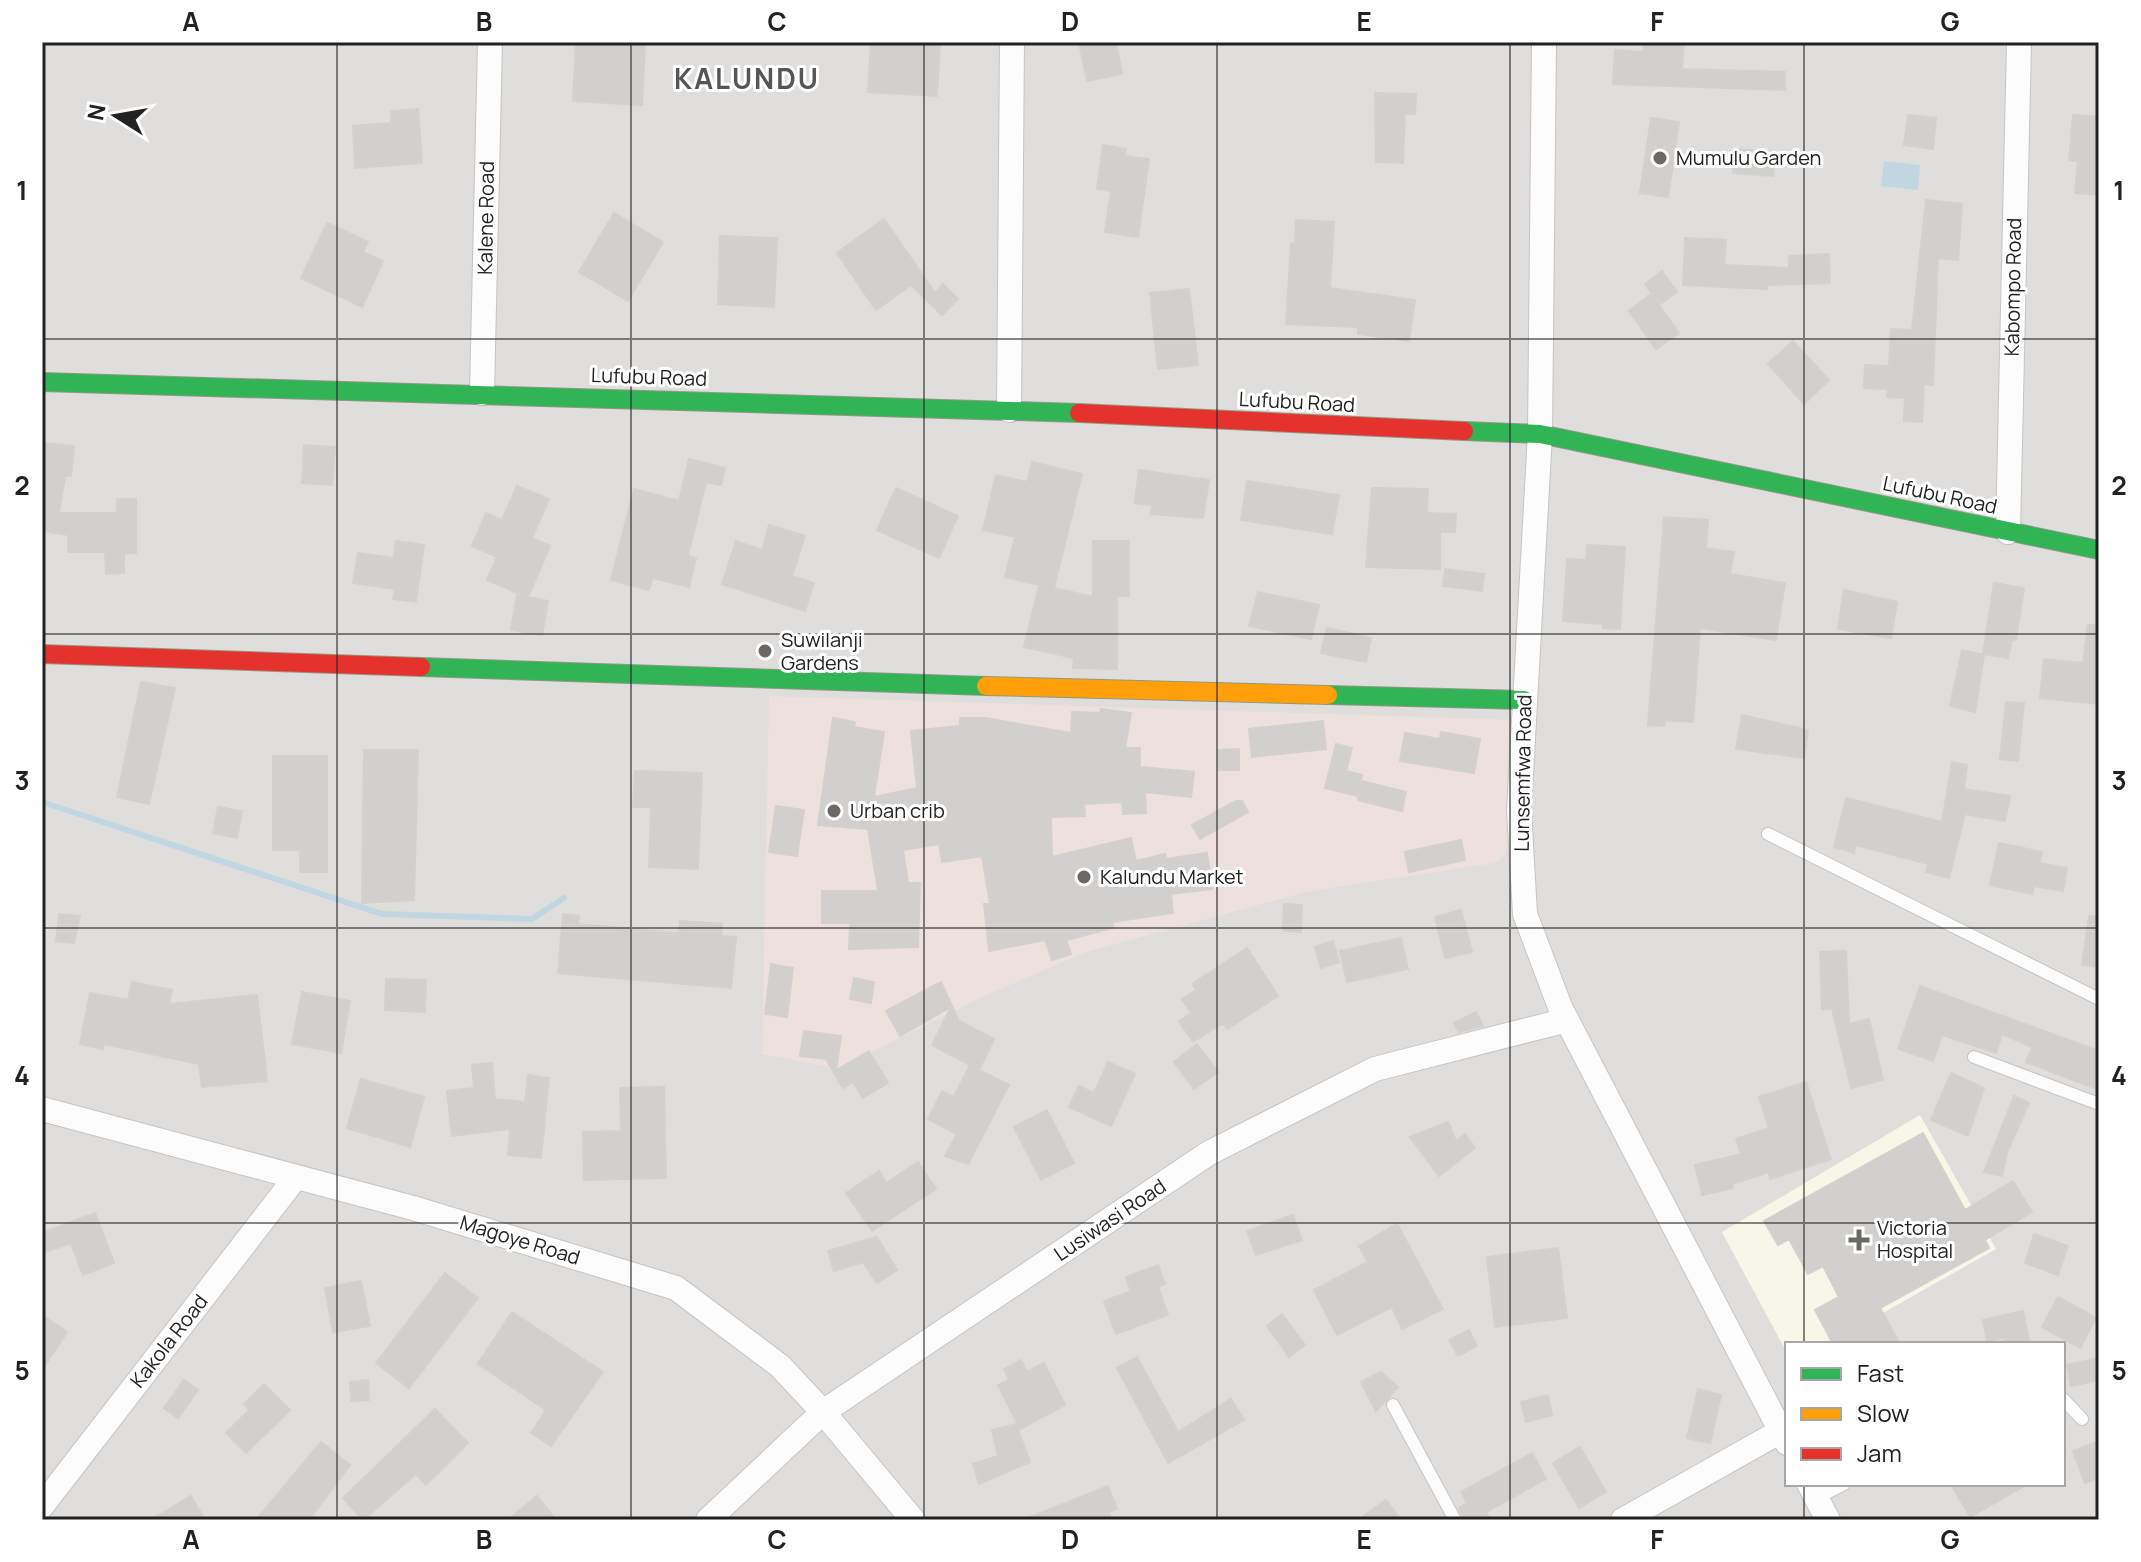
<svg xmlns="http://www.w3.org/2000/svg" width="2141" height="1562" font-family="Manrope,sans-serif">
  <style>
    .residential { fill: #dfdedc; fill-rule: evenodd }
    .commercial { fill: #ece1de }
    .education { fill: #f6f6e9 }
    .water { fill: #c2d6df }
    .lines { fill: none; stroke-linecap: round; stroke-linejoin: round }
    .stream { stroke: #c2d6df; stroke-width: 6 }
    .building { fill: #d2d0ce; stroke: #d3d0cd; stroke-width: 2 }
    .lane-casing { stroke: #c6c5c3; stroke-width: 14 }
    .street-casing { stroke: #c6c5c3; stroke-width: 26 }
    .fast-casing { stroke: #959884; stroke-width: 20 }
    .slow-casing { stroke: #959884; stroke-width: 20 }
    .jam-casing { stroke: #959884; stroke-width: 20 }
    .lane { stroke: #fdfcfc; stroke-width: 12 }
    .street { stroke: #fdfcfc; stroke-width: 24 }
    .fast { stroke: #30b455; stroke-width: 18 }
    .slow { stroke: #ff9f0a; stroke-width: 18 }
    .jam { stroke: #e5322d; stroke-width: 18 }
    .grid { fill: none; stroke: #222; stroke-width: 2; stroke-opacity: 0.55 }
    .poi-dot { fill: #6a6968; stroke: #fff; stroke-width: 3 }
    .labels { text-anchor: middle; stroke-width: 6; stroke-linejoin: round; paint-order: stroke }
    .poi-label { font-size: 20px; fill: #222; stroke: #fff; text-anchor: start }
    .street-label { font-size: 20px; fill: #222; stroke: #fff }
    .district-label { font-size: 28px; font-weight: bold; letter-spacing: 2px; fill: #555; stroke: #fff }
    .neatline { fill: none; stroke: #222; stroke-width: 3 }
    .grid-label { font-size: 26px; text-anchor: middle; font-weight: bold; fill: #222 }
  </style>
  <rect width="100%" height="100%" fill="#f0eeeb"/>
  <path class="residential" d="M42,42H2099V1520H42ZM1787,1344H2063V1484H1787Z"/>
  <path class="commercial" d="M769,696L1516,720L1515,847L1495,863L1310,891L1086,952L982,997L838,1069L762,1054Z"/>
  <path class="education" d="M1920,1115L1996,1249L1828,1344H1787V1353L1722,1232Z"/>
  <path class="water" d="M1884,161L1920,165L1918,190L1881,186Z"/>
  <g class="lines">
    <path class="stream" d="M42,802L382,914L532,919L564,898"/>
  </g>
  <path class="building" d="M576,42L645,44L642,105L573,101Z
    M871,42H940L937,96L868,92Z
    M1079,42H1116L1122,74L1087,81Z
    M1644,42H1684L1682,69L1785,72V90L1613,84L1615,50L1643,52Z
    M1375,93L1416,94L1415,114H1405L1403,163L1376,162Z
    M418,109L422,163L355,168L353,126L391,123V111Z
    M1908,115L1936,118L1933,149L1904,145Z
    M2073,115L2099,117V195L2075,193L2078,161L2069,160Z
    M1651,118L1679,122L1668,197L1640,193Z
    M1103,145L1126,149L1125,156L1149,159L1138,237L1105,232L1111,191L1097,189Z
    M1735,149L1775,152L1773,176L1733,173Z
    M1926,200L1962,204L1958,260L1938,258L1933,385L1924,384L1922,422L1904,421L1905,398L1887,397L1888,389L1864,388L1865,365L1889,366L1891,329L1912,330Z
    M614,213L663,242L628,301L579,272Z
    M884,219L935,293L943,284L958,299L942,315L911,285L876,310L837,253Z
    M1296,220L1334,222L1330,288L1415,300L1409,341L1358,334V327L1286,324L1291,243L1295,244Z
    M327,223L368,242L363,252L383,261L362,307L301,278Z
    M720,236L777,238L774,307L718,304Z
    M1685,238L1726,240L1724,265L1789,268V256L1829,254L1830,283L1767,285V289L1683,285Z
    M1662,271L1677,292L1660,304L1645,284Z
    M1189,289L1198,365L1158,369L1150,293Z
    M1651,294L1679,333L1656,349L1629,311Z
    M1793,341L1829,380L1804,404L1768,364Z
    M42,443L74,446L71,476H65L59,513H117V499H136V553H124V573L106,574L105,552H68V535L42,531Z
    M304,445L335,447L332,485L302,483Z
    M689,459L725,468L721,485L706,482L688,556L696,558L689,587L653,578L649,590L611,580L634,489L679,501Z
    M1032,462L1082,474L1054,588L1093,597V541H1129V596H1117V669L1073,668L1074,658L1024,647L1039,585L1005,577L1015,537L983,530L996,475L1027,482Z
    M1139,470L1209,480L1203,518L1151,514L1152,505L1135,503Z
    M1247,481L1339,495L1332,534L1241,520Z
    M517,486L549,499L532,538L550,546L528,597L548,601L542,635L511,630L517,595L526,597L487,580L497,557L472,546L486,513L502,520Z
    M896,488L958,516L939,558L877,530Z
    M1372,488L1428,489L1427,513L1456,514L1455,532H1440V569L1366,567Z
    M1664,517L1708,520L1706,548L1734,552L1730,574L1785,583L1776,640L1700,628L1693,722L1665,720L1664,726L1648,725Z
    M769,525L805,536L792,576L814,583L805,611L722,584L736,541L762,550Z
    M396,541L424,545L416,602L393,599L395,589L353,583L358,553L394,558Z
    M1587,545L1625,547L1620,629L1603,628V624L1563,621L1567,559L1586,560Z
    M1445,569L1484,574L1482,591L1443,586Z
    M1994,583L2024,588L2016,640L2012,639L2008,658L1983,654Z
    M1844,590L1897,602L1891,638L1838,629Z
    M1258,592L1319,605L1311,639L1249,626Z
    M2088,625H2099V704L2040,698L2044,659L2083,663Z
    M1327,628L1371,638L1366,662L1321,653Z
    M1962,650L1984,655L1975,712L1950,706Z
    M141,682L175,688L149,804L117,797Z
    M2006,702L2024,703L2018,761L2000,759Z
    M1101,709L1131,713L1125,748H1140V767L1194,772L1191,797L1145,792L1146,813L1123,814L1122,802L1084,804L1085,816L1051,817L1052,857L1131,838L1136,861L1165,854L1166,859L1207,853L1212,889L1171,894L1173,913L1112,922L1113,928L1066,940L1071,954L1052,960L1045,940L989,951L984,904H990L982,856L942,862L939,844L903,850L908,883H920L918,947L849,949L850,923H822V891H878L868,829L818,825L833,718L855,722L854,727L884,732L874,797L917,788L911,731L960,726V718H985L1071,733L1072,712L1100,713Z
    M1742,715L1808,730L1804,758L1736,749Z
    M1323,721L1326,749L1252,757L1249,729Z
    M1441,732L1480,739L1474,773L1400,761L1405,733L1440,739Z
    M1336,744L1352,748L1346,771L1362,775L1358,796L1325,788Z
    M1239,749V770H1218V750Z
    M364,750H418L414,900L362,903Z
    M273,756H327V872H300V850H273Z
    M1952,762L1967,765L1964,789L2010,796L2005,821L1965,814L1949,878L1926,872L1928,864L1856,845L1854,853L1834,847L1846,798L1942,822Z
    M635,771L702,773L698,869L649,867L651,807H633Z
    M1362,781L1406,792L1402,811L1358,800Z
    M1236,801H1242L1248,812L1200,839L1192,825Z
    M776,806L804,810L797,856L769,852Z
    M218,807L242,811L237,838L213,833Z
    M1461,840L1465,860L1409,872L1405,852Z
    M1999,843L2042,852L2039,863L2067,868L2063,891L2034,886L2032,894L1990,885Z
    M1284,904L1302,905L1301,932L1283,931Z
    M1461,910L1472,952L1445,958L1435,917Z
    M59,914L80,916L74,943L56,941Z
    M563,914L579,916L578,924L679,933L680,921L722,924L721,936L736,937L731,988L558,973Z
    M2089,916L2099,917V967L2082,965Z
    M1401,938L1408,969L1347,982L1340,951Z
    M1333,941L1339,962L1321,968L1315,947Z
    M1247,948L1278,996L1227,1029L1223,1023L1193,1042L1179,1021L1191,1013L1182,999L1196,990L1192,984Z
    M1846,951L1849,1024L1869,1019L1883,1080L1851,1088L1832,1009H1822L1820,952Z
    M771,964L793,968L787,1017L765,1014Z
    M854,978L874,982L871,1003L850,999Z
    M386,979L426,980L425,1012L385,1010Z
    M132,982L172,990L169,1004L257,995L267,1081L202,1087L199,1064L104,1044L103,1049L80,1044L90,993L128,1000Z
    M941,982L959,1021L994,1039L979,1070L1009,1085L968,1164L945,1156L957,1134L928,1119L942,1091L954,1097L970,1065L976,1068L932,1045L951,1007L900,1036L886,1011Z
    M1920,986L2099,1051V1090L2026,1062L2032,1047L2002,1034L1996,1053L1942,1035L1933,1061L1898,1049Z
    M302,992L350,1001L341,1053L292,1044Z
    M1476,1012L1483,1026L1459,1032L1454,1023Z
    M804,1031L841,1036L836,1070L869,1051L888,1083L863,1098L853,1082L843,1088L826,1059L800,1056Z
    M1197,1044L1218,1072L1194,1089L1174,1062Z
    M1108,1062L1135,1074L1111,1126L1069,1107L1079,1086L1094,1093Z
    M492,1063L495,1099L525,1102L528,1075L549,1078L541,1158L508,1155L510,1129L452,1136L447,1091L474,1088L472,1065Z
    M1951,1073L1984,1088L1968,1136L1931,1120Z
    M361,1079L424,1097L410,1147L347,1128Z
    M1806,1082L1831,1159L1770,1179L1769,1172L1732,1184L1733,1188L1702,1195L1695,1165L1741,1154L1736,1139L1769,1128L1759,1097Z
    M664,1087L666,1178L584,1180L583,1132L621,1131L620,1088Z
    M2014,1096L2029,1103L2007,1152L2002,1176L1984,1172Z
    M1047,1110L1074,1163L1041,1180L1014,1127Z
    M1448,1122L1456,1141L1465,1134L1475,1148L1439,1176L1410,1137Z
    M1923,1133L1965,1210L2013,1181L2032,1212L1985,1240L1989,1248L1880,1308L1900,1344H1833L1815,1310L1839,1297L1823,1266L1808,1274L1789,1239L1778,1245L1764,1221Z
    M918,1162L936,1189L872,1231L846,1193L879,1171L886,1183Z
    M95,1213L114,1263L83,1275L71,1243L42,1253V1233Z
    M1293,1215L1302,1240L1256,1255L1247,1231Z
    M1397,1224L1443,1309L1402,1329L1392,1307L1337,1335L1314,1290L1368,1262L1359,1246Z
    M2034,1234L2068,1246L2058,1275L2025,1263Z
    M877,1237L897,1270L877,1283L863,1262L834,1271L828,1251Z
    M1558,1248L1567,1318L1495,1327L1487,1257Z
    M1158,1265L1165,1284L1158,1287L1168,1315L1116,1334L1104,1301L1131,1291L1126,1277Z
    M445,1273L478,1298L409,1388L376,1363Z
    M361,1281L370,1326L333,1332L325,1288Z
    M2058,1297L2096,1318L2080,1348L2042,1327Z
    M2023,1311L2030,1344H2005L2004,1338L1987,1341L1983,1320Z
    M512,1312L603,1372L551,1446L531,1433L546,1410L478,1364Z
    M1282,1314L1305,1345L1289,1357L1267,1326Z
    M42,1315L67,1332L42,1370Z
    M1469,1330L1477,1346L1458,1356L1449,1340Z
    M1137,1357L1178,1432L1231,1399L1244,1420L1168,1463L1117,1368Z
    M2099,1358V1380L2071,1386L2067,1365Z
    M1021,1360L1027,1372L1044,1363L1065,1405L1020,1429L998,1385L1009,1380L1004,1369Z
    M1381,1372L1398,1387L1376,1411L1361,1382Z
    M184,1380L198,1390L178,1418L164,1408Z
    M368,1380L369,1400L351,1401L350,1382Z
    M264,1384L290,1410L246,1453L226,1433L249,1410L244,1404Z
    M1698,1389L1721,1395L1710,1443L1687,1438Z
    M1548,1395L1552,1415L1526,1422L1521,1402Z
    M435,1409L468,1443L426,1485L416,1474L363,1520L343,1498Z
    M1016,1424L1030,1462L979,1484L973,1464L998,1456L992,1430Z
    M2099,1441V1478L2085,1483L2073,1451Z
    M321,1442L350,1465L309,1520H256Z
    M1580,1447L1606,1492L1579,1508L1553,1463Z
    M1532,1453L1546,1479L1486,1512L1490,1520H1464L1459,1508L1467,1503L1461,1492Z
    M1951,1484H2028L1970,1517Z
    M1108,1486L1117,1509L1109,1512L1112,1520H1023Z
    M191,1496L205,1520H151Z
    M537,1496L556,1520H508Z
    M1386,1500L1401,1520H1358Z"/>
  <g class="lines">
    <g class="lane-casing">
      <path id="lane" d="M1768,834L2099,999
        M1974,1057L2099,1104
        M2063,1399L2082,1419
        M1393,1405L1455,1520
        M1817,1498L1844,1484"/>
    </g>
    <g class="street-casing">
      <path id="street" d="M1544,42L1540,434L1519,810L1525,914L1560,1007L1787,1443
        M482,393L490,42
        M1009,410L1012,42
        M2008,532L2019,42
        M42,1109L413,1208L676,1288L780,1366L823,1412L913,1520
        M1809,1484L1828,1520
        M42,1506L296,1177
        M708,1520L823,1412L1209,1153L1375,1069L1567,1020
        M1623,1520L1781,1431"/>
    </g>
    <g class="fast-casing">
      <path id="fast" d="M42,382L1079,413
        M1464,431L1540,434L2099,550
        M421,667L986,686
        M1328,695L1524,700"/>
    </g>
    <g class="slow-casing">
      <path id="slow" d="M986,686L1328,695"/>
    </g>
    <g class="jam-casing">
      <path id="jam" d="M1079,413L1464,431
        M42,654L421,667"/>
    </g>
    <use href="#lane" class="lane"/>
    <use href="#street" class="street"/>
    <use href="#fast" class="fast"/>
    <use href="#slow" class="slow"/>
    <use href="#jam" class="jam"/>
  </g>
  <path class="grid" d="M337,42V1520M631,42V1520M924,42V1520M1217,42V1520M1510,42V1520M1804,42V1344M42,339H2099M42,634H2099M42,928H2099M42,1223H2099M1804,1484V1520"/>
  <g class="poi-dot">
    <circle cx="1660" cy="158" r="8"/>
    <circle cx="765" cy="651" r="8"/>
    <circle cx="834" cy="811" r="8"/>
    <circle cx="1084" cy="877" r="8"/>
    <path d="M1855 1228h8v8h8v8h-8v8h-8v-8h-8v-8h8z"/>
  </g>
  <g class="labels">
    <g class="poi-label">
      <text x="1676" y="165">Mumulu Garden</text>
      <text x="781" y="647">Suwilanji<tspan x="781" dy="23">Gardens</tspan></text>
      <text x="850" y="818">Urban crib</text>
      <text x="1100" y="884">Kalundu Market</text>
      <text x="1877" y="1235">Victoria<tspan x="1877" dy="23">Hospital</tspan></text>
    </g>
    <g class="street-label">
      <text transform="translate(486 218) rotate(-89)" y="7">Kalene Road</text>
      <text transform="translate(2013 287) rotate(-89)" y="7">Kabompo Road</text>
      <text transform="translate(649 377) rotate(2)" y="7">Lufubu Road</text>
      <text transform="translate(1297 402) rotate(3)" y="7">Lufubu Road</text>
      <text transform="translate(1940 495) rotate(12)" y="7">Lufubu Road</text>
      <text transform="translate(1523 773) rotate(-89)" y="7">Lunsemfwa Road</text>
      <text transform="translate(1110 1220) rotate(-34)" y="7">Lusiwasi Road</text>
      <text transform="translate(520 1240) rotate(17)" y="7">Magoye Road</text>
      <text transform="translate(169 1341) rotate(-52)" y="7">Kakola Road</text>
    </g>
    <g class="district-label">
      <text x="747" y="89">KALUNDU</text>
    </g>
  </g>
  <rect width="2141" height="1562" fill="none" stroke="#ffffff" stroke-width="88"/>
  <rect x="1785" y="1342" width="280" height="144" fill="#ffffff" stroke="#a7a7a7" stroke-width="2"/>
  <rect x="1801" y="1368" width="40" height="12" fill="#30b455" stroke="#a7a7a7" stroke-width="2"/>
  <text x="1857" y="1382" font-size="24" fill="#222222">Fast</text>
  <rect x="1801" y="1408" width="40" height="12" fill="#ff9f0a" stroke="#a7a7a7" stroke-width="2"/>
  <text x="1857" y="1422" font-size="24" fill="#222222">Slow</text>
  <rect x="1801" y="1448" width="40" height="12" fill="#e5322d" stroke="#a7a7a7" stroke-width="2"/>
  <text x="1857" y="1462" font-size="24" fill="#222222">Jam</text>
  <g transform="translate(116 116) rotate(281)" stroke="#ffffff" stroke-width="6" paint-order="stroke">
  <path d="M0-6L14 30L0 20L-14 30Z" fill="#222222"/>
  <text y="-12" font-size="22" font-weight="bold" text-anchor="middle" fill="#222222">N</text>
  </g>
  <rect x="44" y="44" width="2053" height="1474" class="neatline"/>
  <g class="grid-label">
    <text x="191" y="31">A</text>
    <text x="484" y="31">B</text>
    <text x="777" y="31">C</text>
    <text x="1070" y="31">D</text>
    <text x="1364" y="31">E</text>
    <text x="1657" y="31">F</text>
    <text x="1950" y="31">G</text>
    <text x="22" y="200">1</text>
    <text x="2119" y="200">1</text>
    <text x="22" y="495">2</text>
    <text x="2119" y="495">2</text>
    <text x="22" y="790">3</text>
    <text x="2119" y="790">3</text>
    <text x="22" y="1085">4</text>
    <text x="2119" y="1085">4</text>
    <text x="22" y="1380">5</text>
    <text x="2119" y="1380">5</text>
    <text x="191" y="1549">A</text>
    <text x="484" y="1549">B</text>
    <text x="777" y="1549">C</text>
    <text x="1070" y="1549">D</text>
    <text x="1364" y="1549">E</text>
    <text x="1657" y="1549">F</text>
    <text x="1950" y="1549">G</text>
  </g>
</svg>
